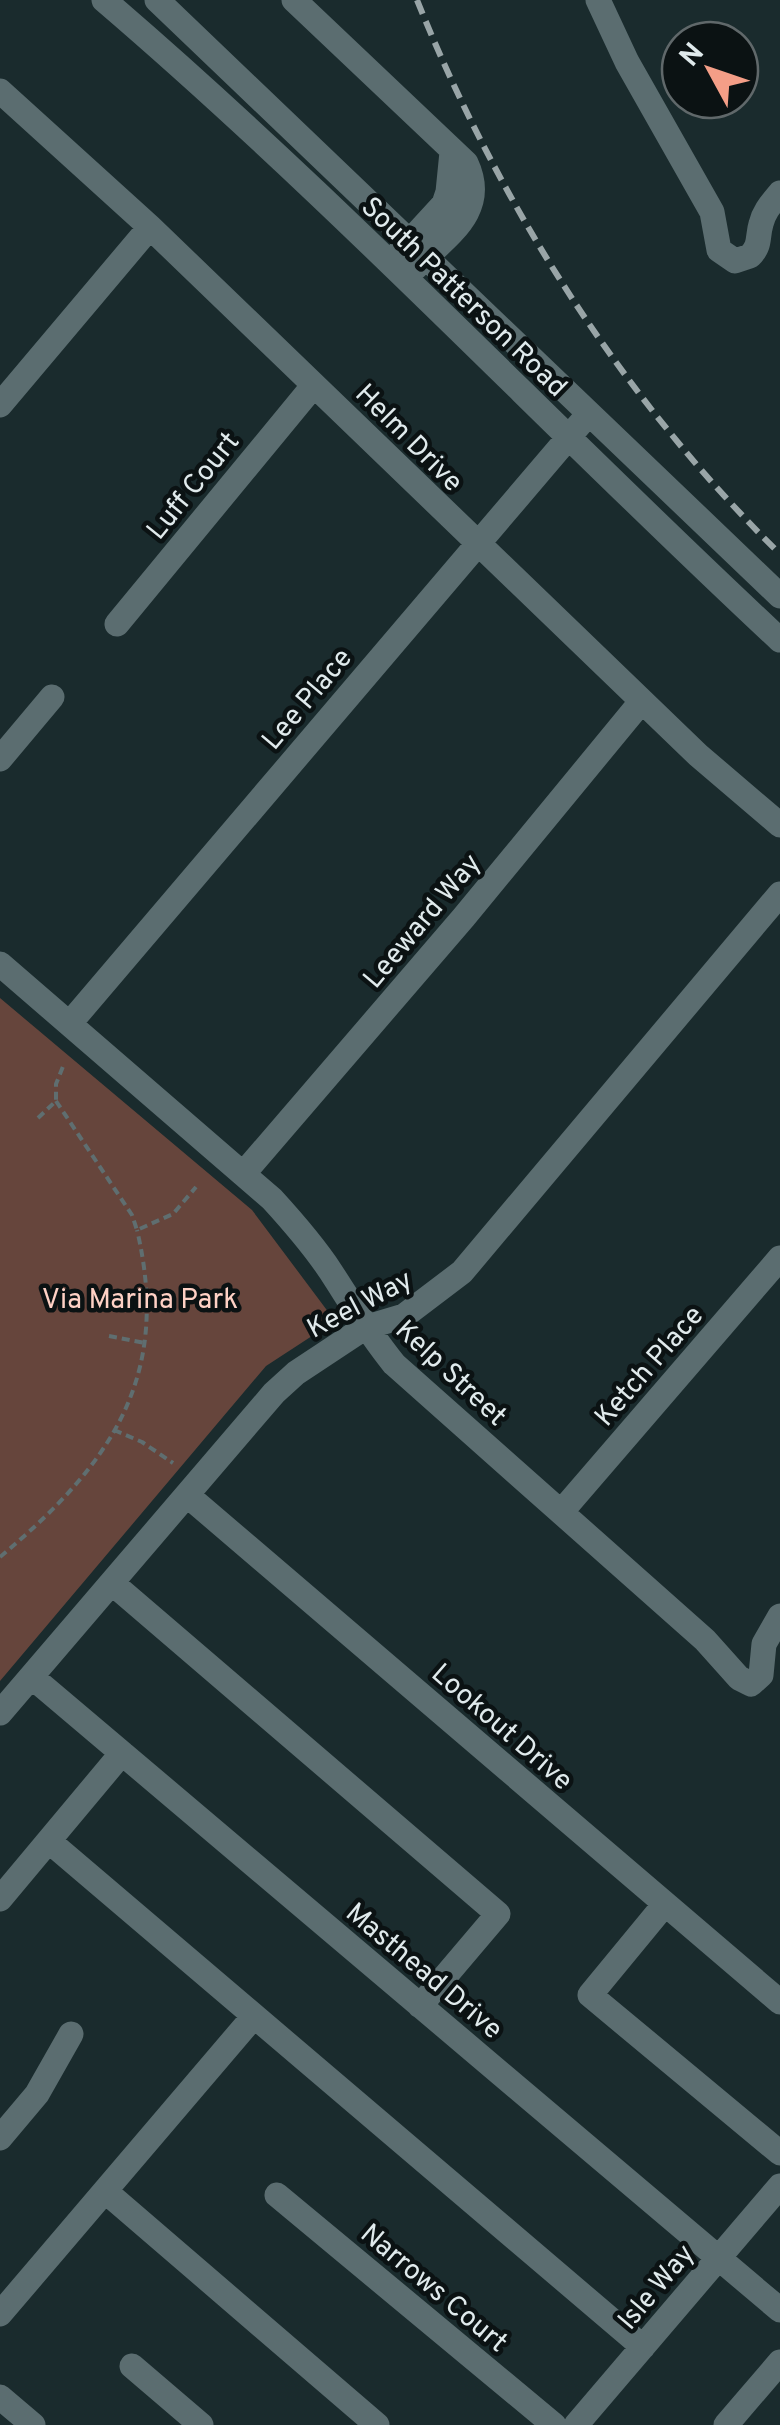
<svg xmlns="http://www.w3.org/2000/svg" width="780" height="2425" font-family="Overpass,sans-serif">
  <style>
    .green { fill: #66453c }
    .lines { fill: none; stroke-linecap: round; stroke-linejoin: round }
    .path { stroke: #5f6e70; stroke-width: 4; stroke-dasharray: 8 5; stroke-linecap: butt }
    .minor { stroke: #5b6d70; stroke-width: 25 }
    .rail { stroke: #99a5a7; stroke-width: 6; stroke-dasharray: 15 8; stroke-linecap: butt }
    .labels { text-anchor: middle; stroke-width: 9; stroke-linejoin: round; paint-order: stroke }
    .street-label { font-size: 28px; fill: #e0eaec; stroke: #0b1213 }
    .park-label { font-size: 28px; fill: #fed1c5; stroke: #0b1213 }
  </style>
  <rect width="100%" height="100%" fill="#1a2b2d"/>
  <path class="green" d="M0,998L252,1210L335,1321L266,1366L0,1681Z"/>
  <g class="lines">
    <path class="path" d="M56,1101L132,1215L137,1230L173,1214L196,1187
      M38,1118L56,1101V1084L64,1064
      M109,1336L145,1343
      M114,1430L142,1442L173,1463
      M0,1557C110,1465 172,1378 137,1230"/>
    <path class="minor" d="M104,0C340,202 553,429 780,640
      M157,0L780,596
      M294,0L466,163C489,212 446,236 415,268
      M598,0L627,62L712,212L719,250L735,261L750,256C761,245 757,237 761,224C764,211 772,203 780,193
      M0,91L150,227L698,755L780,825
      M399,253L444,204L448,192L452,152
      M0,405L150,227
      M117,624L314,385
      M0,759L52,697
      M0,964L272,1199C293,1222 314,1246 331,1272C353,1306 368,1332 394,1364L705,1640L739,1678L751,1684L761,1675L764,1644L780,1616
      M70,1023L580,424
      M244,1173L464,917L641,702
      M187,1495L780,2002
      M562,1511L780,1258
      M112,1583L498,1914L420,2006
      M32,1677L780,2310
      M0,1713L274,1393L296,1373L364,1328L404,1316L462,1272L780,894
      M50,1842L643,2347
      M0,1899L122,1753
      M665,1904L590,1995L780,2153
      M0,2138L37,2094L71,2034
      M105,2191L377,2425
      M277,2195L554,2425
      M0,2314L254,2016
      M132,2366L201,2425
      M0,2397L33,2425
      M576,2425L780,2186
      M726,2425L780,2362"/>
    <path class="rail" d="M417,0C500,206 622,398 780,554"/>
  </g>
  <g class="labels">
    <g class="street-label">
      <text transform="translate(465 296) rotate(44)" y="10">South Patterson Road</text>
      <text transform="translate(410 437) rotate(45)" y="10">Helm Drive</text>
      <text transform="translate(192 485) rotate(-51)" y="10">Luff Court</text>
      <text transform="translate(306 698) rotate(-50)" y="10">Lee Place</text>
      <text transform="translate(421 920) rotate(-50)" y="10">Leeward Way</text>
      <text transform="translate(359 1303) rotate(-28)" y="10">Keel Way</text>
      <text transform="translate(648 1365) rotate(-49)" y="10">Ketch Place</text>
      <text transform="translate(452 1372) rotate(43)" y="10">Kelp Street</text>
      <text transform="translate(503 1726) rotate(41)" y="10">Lookout Drive</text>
      <text transform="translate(425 1970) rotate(40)" y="10">Masthead Drive</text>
      <text transform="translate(655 2286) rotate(-50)" y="10">Isle Way</text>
      <text transform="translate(435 2287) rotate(40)" y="10">Narrows Court</text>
    </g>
    <g class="park-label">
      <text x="140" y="1308">Via Marina Park</text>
    </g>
  </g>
  <g transform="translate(710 70) rotate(310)"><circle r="48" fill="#0b1213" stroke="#60686a" stroke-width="2.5"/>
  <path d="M0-8L18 38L0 25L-18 38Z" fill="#f49e87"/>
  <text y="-15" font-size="28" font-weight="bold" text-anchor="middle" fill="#e0eaec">N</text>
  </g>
</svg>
